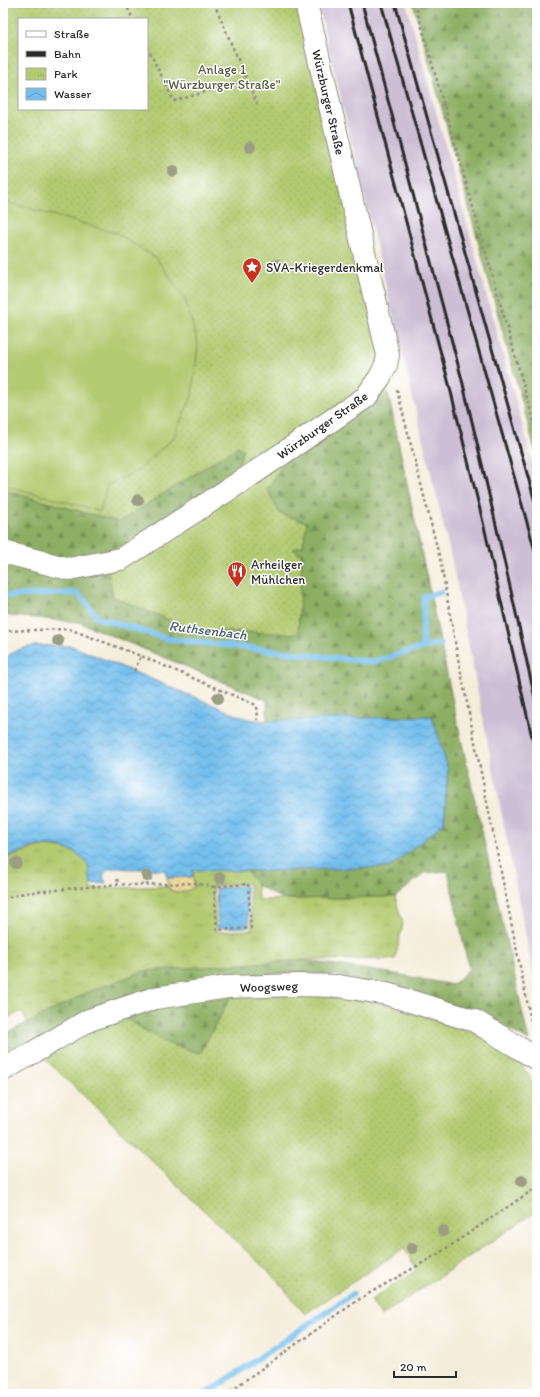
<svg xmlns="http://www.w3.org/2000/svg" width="540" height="1397" font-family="Itim,sans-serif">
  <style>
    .railway { fill: #ccbed4 }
    .grass { fill: url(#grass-dots); stroke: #6e7b4e; fill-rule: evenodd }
    .forest { fill: url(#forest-firs); stroke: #5c6d47 }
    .sand { fill: url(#sand-dots); stroke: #8c8264 }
    .park { fill: url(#park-tufts); stroke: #6e7b4e; fill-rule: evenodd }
    .pitch { fill: #b2cb71; stroke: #6e7b4e }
    .water { fill: url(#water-waves); stroke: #50758c }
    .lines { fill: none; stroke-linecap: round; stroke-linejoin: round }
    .stream { stroke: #74bfed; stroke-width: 6 }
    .minor-casing { stroke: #908c82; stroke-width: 24 }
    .path { stroke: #908c82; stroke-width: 2.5; stroke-dasharray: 3 3; stroke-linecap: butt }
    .minor { stroke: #fff; stroke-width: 22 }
    .rail { stroke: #2b2b2b; stroke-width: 3 }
    .tree { fill: #9c9d85 }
    .labels { text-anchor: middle; stroke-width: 3; stroke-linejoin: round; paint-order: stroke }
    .park-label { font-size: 13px; fill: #545b40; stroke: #fff }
    .street-label { font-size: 13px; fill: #2b2b2b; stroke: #fff }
    .poi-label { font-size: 13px; fill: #2b2b2b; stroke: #fff; text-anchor: start }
    .water-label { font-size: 14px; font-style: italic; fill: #455f6f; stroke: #fff }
  </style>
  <defs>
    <pattern id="grass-dots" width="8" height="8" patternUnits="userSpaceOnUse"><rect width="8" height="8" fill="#b2cb71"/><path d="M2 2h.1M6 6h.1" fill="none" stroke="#99ae62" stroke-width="1.8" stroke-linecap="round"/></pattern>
    <pattern id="forest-firs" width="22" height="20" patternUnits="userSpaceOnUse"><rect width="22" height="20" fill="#8daf63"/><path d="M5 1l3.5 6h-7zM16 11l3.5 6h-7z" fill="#738f52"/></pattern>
    <pattern id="sand-dots" width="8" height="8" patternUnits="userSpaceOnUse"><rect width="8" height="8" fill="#eeda9e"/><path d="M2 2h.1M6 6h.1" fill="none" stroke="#cb8" stroke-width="1.8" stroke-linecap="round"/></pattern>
    <pattern id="park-tufts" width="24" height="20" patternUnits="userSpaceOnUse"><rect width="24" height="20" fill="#b2cb71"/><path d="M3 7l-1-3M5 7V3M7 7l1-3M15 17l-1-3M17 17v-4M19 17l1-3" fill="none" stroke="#99ae62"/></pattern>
    <pattern id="water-waves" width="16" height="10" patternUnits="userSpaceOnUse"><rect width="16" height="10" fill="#74bfed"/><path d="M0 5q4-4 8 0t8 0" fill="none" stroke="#5f9bc0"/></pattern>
  </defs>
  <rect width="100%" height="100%" fill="#fff"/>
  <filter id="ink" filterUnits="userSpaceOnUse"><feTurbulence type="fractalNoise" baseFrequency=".025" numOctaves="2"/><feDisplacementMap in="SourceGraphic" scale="8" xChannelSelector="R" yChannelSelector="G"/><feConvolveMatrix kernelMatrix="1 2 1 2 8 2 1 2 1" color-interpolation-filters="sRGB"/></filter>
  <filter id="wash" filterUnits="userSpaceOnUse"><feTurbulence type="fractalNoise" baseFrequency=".012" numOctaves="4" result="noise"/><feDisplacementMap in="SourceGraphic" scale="16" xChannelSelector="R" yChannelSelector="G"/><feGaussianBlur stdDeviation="0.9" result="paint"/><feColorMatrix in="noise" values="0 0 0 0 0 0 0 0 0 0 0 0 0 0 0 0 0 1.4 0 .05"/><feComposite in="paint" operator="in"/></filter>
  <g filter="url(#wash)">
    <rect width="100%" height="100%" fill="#f4edda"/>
    <path class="railway" d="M318,3H406L537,478V993L452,561Z"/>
    <path class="grass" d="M3,3H296L380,355L453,703L267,700L79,622L3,615ZM19,19H147V109H19Z
      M300,994L381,1003L465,1028L517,1058L531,1079L537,1115V1211L381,1316L371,1300L417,1270L404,1248L305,1314L277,1280L43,1057L93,1027L121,1016L167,1043L200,1053L231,996Z"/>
    <path class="forest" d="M413,3H537V457Z
      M388,394L453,703L529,1041L481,1013L341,976L299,972L231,977V996L200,1053L167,1043L121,1016L3,1059V1035L88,992L144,971L300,960L390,973L453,985L469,969L448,871L425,873L395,897L282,899L257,885L247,871L390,867L444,823L448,769L432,716L267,721V700L79,622L3,615V490L119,522L237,447L243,449L237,472L122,544L104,551L113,597L194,630L298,634L302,555L293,549L303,546L307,522L280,514L267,489L295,447Z"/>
    <path class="sand" d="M193,877L194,887C186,893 177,894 169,889L167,878Z"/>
    <path class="park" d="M41,846C57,847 82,849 88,866C91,873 91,882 91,889L168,886L169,889C177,895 186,893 194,887L193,870L247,871L257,885L258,900L395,897L403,924L395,959L300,960L144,971L88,992L28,1023L22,1011L3,1020V859ZM249,883L252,930L216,932L213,886Z"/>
    <path class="pitch" d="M3,201L116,233L156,258L185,299L198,344L192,396L173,438L137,471L107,485L100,511L3,485Z"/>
    <path class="water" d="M72,646L247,719L267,721L432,716L448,769L444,823L390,867L267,871L193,870V877L167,878L165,870L113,868L109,869L104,873L103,877L106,883L91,884C90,879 90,871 88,866C82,850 57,845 42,846C30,846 14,855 3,859V661C19,641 49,646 72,646Z
      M246,886L249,927L218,928L216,888Z"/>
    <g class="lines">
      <path class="stream" d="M3,596L78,593L98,618L169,639L372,662C395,656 417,647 441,644
        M422,647L424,597L441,592
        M206,1394L353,1294"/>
    </g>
  </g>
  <g filter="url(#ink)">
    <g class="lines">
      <g class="minor-casing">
        <path id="minor" d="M3,552L69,569L121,559L251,475L366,397L380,377L386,365L388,355L306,3
          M3,1070L89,1020L155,998L228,987L299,985L339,986L387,994L475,1021L537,1059"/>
      </g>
      <path class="path" d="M125,3L133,19
        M214,3L257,104
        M415,3L537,433
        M147,47L174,101L247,80
        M397,390L440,559L457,653L533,1031
        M3,631L69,629L141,656L256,705L258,711L257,720
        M134,671L141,656
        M117,879L119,884
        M248,884L251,928L217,930L214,887Z
        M3,899L24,893L119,884L133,885L195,883L214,887
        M226,1394L361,1298L438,1254L537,1187"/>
      <use href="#minor" class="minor"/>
      <path class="rail" d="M348,3L449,384L483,522L537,759
        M362,3C395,127 429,252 461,376C488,486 512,596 537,707
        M381,3L537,558
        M395,3L537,509"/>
    </g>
    <g class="tree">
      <circle cx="250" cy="147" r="6"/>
      <circle cx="173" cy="171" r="6"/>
      <circle cx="277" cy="265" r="6"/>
      <circle cx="138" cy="500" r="6"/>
      <circle cx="58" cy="641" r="6"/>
      <circle cx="218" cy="698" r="6"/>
      <circle cx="16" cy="863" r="6"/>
      <circle cx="147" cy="876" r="6"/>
      <circle cx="220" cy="878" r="6"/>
      <circle cx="522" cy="1181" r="6"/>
      <circle cx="443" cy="1231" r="6"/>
      <circle cx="412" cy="1248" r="6"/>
    </g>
  </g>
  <defs>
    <g id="sight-pin" transform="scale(1)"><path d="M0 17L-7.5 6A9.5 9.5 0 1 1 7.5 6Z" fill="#c8321e" stroke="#fff"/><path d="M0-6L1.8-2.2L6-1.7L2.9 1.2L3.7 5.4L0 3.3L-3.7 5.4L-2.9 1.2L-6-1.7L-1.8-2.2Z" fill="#fff"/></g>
    <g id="restaurant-pin" transform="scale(1)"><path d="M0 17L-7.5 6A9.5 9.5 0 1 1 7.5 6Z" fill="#c8321e" stroke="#fff"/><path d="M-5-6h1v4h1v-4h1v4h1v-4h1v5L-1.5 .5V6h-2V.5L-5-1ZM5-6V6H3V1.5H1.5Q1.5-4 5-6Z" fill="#fff"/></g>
  </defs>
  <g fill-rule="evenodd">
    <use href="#sight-pin" x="252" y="267"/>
    <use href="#restaurant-pin" x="237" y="571"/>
  </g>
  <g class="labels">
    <g class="park-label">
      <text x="222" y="74">Anlage 1<tspan x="222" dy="15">"Würzburger Straße"</tspan></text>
    </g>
    <g class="street-label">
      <text transform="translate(329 102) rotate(77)" y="5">Würzburger Straße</text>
      <text transform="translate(322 425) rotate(-35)" y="5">Würzburger Straße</text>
      <text transform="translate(269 986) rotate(-2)" y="5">Woogsweg</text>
    </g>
    <g class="poi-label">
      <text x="266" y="272">SVA-Kriegerdenkmal</text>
      <text x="251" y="569">Arheilger<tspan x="251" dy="15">Mühlchen</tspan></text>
    </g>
    <g class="water-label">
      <text transform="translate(208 630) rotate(7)" y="5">Ruthsenbach</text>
    </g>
  </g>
  <rect width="540" height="1397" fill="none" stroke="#fff" stroke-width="16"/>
  <rect x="18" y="18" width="130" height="92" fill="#ffffff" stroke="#aaaaaa"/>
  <rect x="26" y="31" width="20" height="6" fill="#ffffff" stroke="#aaaaaa"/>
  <text x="54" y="38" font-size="12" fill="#2b2b2b">Straße</text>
  <rect x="26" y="51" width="20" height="6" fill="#2b2b2b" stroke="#aaaaaa"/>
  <text x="54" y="58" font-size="12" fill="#2b2b2b">Bahn</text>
  <rect x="26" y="68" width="20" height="12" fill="url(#park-tufts)" stroke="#aaaaaa"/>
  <text x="54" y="78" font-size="12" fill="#2b2b2b">Park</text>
  <rect x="26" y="88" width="20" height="12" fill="url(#water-waves)" stroke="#aaaaaa"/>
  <text x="54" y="98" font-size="12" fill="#2b2b2b">Wasser</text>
  <path d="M394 1371v6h62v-6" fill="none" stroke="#2b2b2b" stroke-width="2"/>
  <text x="400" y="1371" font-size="12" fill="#2b2b2b" stroke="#ffffff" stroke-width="3" paint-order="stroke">20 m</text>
</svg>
